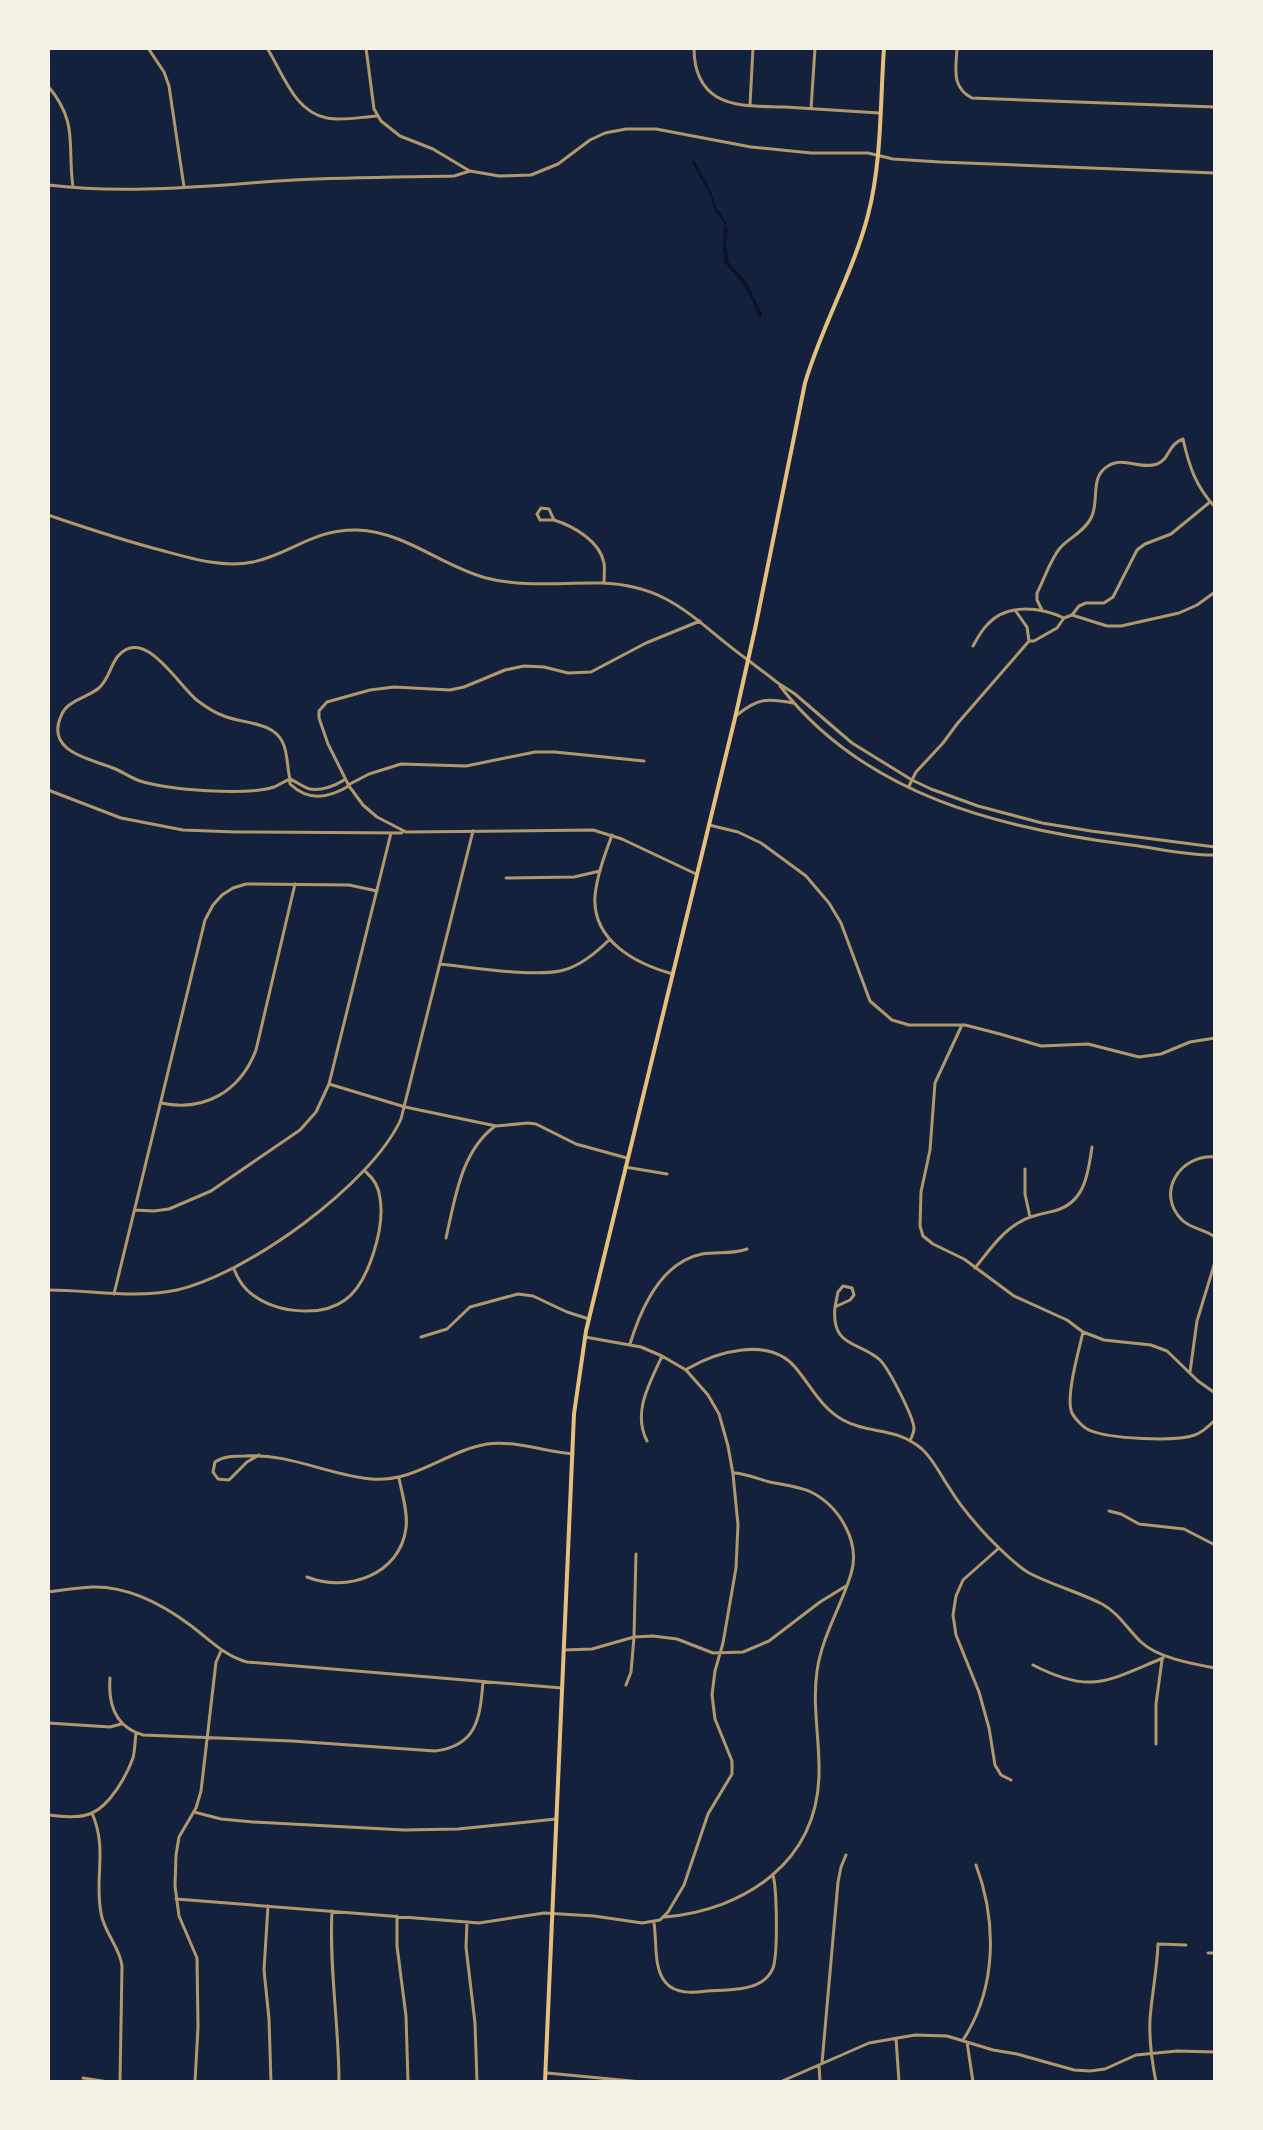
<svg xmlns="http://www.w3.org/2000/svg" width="1263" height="2130" font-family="'Exo 2',sans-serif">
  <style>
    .water { fill: #0b132b }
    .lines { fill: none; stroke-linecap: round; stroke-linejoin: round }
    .minor { stroke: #b1986c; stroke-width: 3 }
    .tertiary { stroke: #b1986c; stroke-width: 3 }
    .secondary { stroke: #e5c07b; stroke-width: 4 }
  </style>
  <rect width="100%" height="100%" fill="#14213d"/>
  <path class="water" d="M694,159L710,189L716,206L726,222L728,230L726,244L729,263L746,281L762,313L761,318L757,316L753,302L743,284L724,262L723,250L724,223L715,212L710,195L692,163Z"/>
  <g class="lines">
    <path class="minor" d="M148,48L164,72L169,86L184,187
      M267,48C283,73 294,112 327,118C342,121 361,117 377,116
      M366,48L374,109L381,121L400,136L433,149L468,170
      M694,48C694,68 699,86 717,97C736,108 763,106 785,107C816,109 848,111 879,113
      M957,48C956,69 951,87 972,98L1215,107
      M48,86C79,123 67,145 73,187
      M750,105L753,48
      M811,109L815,48
      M48,185C130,195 212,185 294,180C348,177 401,177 454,176L470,171L499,176L531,175L558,164L590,140L605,133L626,129H656L751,147L811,153H868L893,159L940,162L1215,173
      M541,508L549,509L554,520H540L537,514Z
      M48,515C86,528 125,541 164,551C193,559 223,568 253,562C291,554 313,529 357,530C406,532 441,566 486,578C525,588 562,582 601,583C672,585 696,623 748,660
      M554,520C573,526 600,541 604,563C605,569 604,576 604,583
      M1042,610L1037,600V593C1044,580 1050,560 1060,548C1069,538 1085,531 1091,518C1100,502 1089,477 1108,466C1123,456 1141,470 1157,464C1171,458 1167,445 1183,439C1189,466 1196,487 1215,507
      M1072,615L1107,626H1121L1179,613L1197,605L1215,592
      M1029,641H1034L1057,628L1064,618L1072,615L1079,606L1086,603H1104L1113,597L1137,550L1145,544L1171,534L1210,502
      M973,646C977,639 981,631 987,625C1006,603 1040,607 1064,618
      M290,779C285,781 279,785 274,787C246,796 169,790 140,781C131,778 123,772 113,768C91,759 45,752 61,716C67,700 87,698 99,688C109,679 110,666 118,656C145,625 179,687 198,701C206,707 215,713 224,716C243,724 273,721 283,743C288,754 287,768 290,779V784C309,802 328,798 349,786
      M290,779C297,782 303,787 310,789C321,791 335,786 344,780
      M348,785L369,774L401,764L466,766L535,752H555L644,761
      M909,786L916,772L943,743L957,724L1029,641L1027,627L1015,610
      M48,790L121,818L183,830L236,832L402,833
      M709,825L738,832L761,843L806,876L829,903L841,923L870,1001L892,1020L909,1025H965L1000,1034L1041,1046L1088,1044L1139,1057L1161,1054L1190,1042L1215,1038
      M612,835C605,854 597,875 595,896C592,941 636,964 673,974
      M696,874L622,839L593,830L406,832L377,817L363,805L349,786L328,744L319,718V711L327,702L370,690L394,687L450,690L464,687L505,670L524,666L544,667L568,673L591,672L646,643L700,621
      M506,878L574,877L600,871
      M440,964C471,967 537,978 564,970C582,965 597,952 610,939
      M961,1027L935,1083L930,1150L921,1192L920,1226L923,1236L933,1244L964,1259L1014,1296L1067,1320L1083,1332L1104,1340L1151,1345L1167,1351L1198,1381L1215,1393
      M329,1084L405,1107L496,1126L528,1123L536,1124L576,1144L627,1158
      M161,1103C204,1112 240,1092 256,1050L295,884
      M1215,1157C1180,1154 1155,1193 1182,1220C1191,1229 1205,1229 1215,1237
      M625,1167L667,1174
      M1025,1169V1194L1030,1217
      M135,1210L154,1211L169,1209L211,1191L300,1130L316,1112L329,1084L391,833
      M446,1238C455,1199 461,1152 494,1127
      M975,1268C988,1252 1001,1233 1018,1223C1029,1216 1041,1214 1054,1211C1085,1203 1088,1174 1092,1147
      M234,1269C237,1277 241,1284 247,1290C269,1312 319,1319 345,1300C369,1283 385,1227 380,1198C379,1188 374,1179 366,1172
      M843,1286L852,1288L854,1295L850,1300L835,1307L838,1292Z
      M48,1290C91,1290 134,1299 177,1290C247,1274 371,1185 401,1119L473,831
      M114,1294L205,920L213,905L222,895L233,888L246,884L349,885L377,891
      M835,1307C831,1348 859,1341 880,1360C889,1369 913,1416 914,1428C914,1433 912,1436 910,1441
      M1083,1332C1079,1350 1065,1398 1072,1413C1075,1419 1084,1428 1089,1430C1109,1439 1175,1442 1195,1435C1203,1432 1209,1426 1215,1420
      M421,1337L447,1329L470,1307L518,1294L533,1296L567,1312L589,1319
      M630,1344C641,1308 661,1262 702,1254C717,1251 732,1255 747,1249
      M687,1369C716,1352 769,1336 795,1367C811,1386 821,1408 843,1420C870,1435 895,1426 922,1449C934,1460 941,1476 950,1489C961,1507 974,1522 988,1537C1000,1549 1014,1564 1029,1573C1052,1585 1079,1592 1102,1604C1119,1613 1128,1630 1141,1642C1158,1658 1193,1664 1215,1668
      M1190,1372L1197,1321L1215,1262
      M647,1441C632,1412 650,1383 662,1356
      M259,1455L247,1462L229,1480L218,1479L213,1472L215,1462C224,1456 234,1456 245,1456C289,1453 328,1475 371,1479C415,1483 446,1451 487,1444C515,1440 545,1452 573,1454
      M1109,1511L1121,1514L1139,1524L1184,1529L1215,1545
      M999,1548L963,1580L956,1596L953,1615L956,1635L979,1692L989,1728L995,1765L1001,1775L1011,1780
      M307,1577C347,1593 400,1575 406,1528C408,1512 402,1494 399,1478
      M48,1592C62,1590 77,1588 92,1587C128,1586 162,1604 190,1625C209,1639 224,1656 247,1662L562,1688
      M564,1650L592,1649L634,1637L653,1636L677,1639L713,1653L743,1652L769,1641L820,1602L846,1586
      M1033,1665C1091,1695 1107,1681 1163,1658
      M110,1678C108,1704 115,1727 143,1735L292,1741L435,1751C477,1746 480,1718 483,1682
      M626,1685L631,1672L634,1637L636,1554
      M48,1723L110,1727L121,1724
      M1156,1744V1704L1162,1660
      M194,1812L221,1819L253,1822L404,1830L458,1829L556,1819
      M92,1813C108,1850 94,1877 101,1913C104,1933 120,1947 122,1966L120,2082
      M48,1815C62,1816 78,1819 92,1813C110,1805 126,1777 133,1758C135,1750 135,1741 136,1733
      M176,1899L479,1923L544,1913L594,1916L642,1923L660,1920L668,1912L684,1885L708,1814L732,1774V1761L715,1719L712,1695L715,1671L723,1643L736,1568L738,1525L733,1474L728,1446L719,1414L708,1395L686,1370L662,1356L641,1347L585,1337
      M268,1906L264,1970L269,2019L271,2082
      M332,1911C329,1968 339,2025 339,2082
      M397,1916V1946L406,2016L408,2082
      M665,1917C745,1910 817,1862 819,1775C820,1740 812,1706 817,1671C822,1636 841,1607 851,1574C861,1542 839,1506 811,1492C798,1486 784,1485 770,1482C758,1479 747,1474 735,1473
      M467,1922L466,1947L475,2023L477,2082
      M654,1923C657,1941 653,1969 666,1983C676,1994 693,1993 707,1991C723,1990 747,1991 761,1982C766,1979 771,1973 773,1968C778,1954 777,1890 773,1875
      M1208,1953H1215
      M896,2038L899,2082
      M963,2040C997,1988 997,1921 976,1865
      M967,2042L973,2082
      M822,2063L838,1882L841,1867L846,1855
      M819,2065L820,2082
      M547,2073L642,2082
      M83,2078L108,2082
      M195,2082L198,2027L197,1958L179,1916L175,1886L176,1855L179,1837L196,1808L201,1791L216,1662L221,1651
      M780,2082L869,2043L915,2035L947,2036L993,2050L1017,2054L1074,2070L1090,2071L1105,2069L1136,2055L1177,2051L1215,2052
      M1156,2082C1152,2062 1149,2040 1150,2019C1152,1994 1157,1970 1158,1944L1186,1945"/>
    <path class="tertiary" d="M748,660L778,683L795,694L852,743L912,780L931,789L978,806L1042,823L1091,831L1215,847
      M780,686C864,795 1001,829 1131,845C1156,848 1190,856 1215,855
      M737,715C758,698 767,698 793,703"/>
    <path class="secondary" d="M545,2082L574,1414L586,1331L735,718L755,629L805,383C822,325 853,273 868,215C882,161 880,103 884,48"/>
  </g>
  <rect width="1263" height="2130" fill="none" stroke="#f6f1e7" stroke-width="100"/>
</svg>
